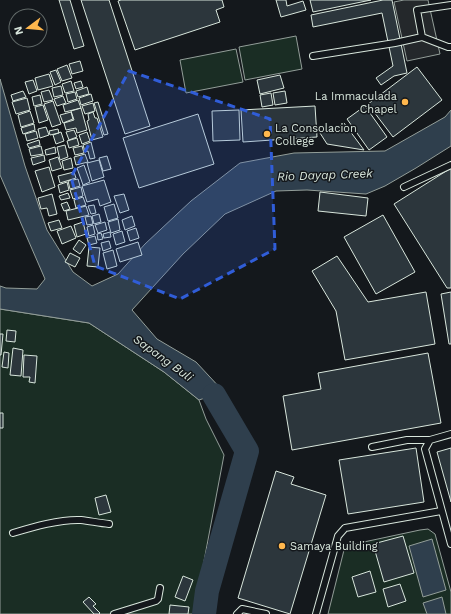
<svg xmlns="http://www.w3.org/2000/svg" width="451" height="614" font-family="'Work Sans',sans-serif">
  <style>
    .green { fill: #1a2d24; stroke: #939e99 }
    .parking { fill: #24282b; stroke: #939e99 }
    .water { fill: #2f3f4d; stroke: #939e99 }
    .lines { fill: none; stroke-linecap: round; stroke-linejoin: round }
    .river { stroke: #2f3f4d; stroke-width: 24 }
    .building { fill: #2c363c; stroke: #d8e6dc }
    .service-casing { stroke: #d8e6dc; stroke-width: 8 }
    .service { stroke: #14181c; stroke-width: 6 }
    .marked { fill: #305dd8; fill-opacity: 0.2; stroke: #305dd8; stroke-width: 3; stroke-dasharray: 8 5; stroke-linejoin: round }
    .poi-dot { fill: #ffb74d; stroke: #14181c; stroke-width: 1.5 }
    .labels { text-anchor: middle; stroke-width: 3; stroke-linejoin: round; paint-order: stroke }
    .poi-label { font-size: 11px; fill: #d8e6dc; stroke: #14181c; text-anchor: start }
    .water-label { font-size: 12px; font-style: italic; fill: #d8e6dc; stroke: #14181c }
  </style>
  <rect width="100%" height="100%" fill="#14181c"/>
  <path class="green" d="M296,36L302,69L245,80L239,47Z
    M236,49L243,82L186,93L180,60Z
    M0,309L89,323L164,372L199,400L206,419L224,455L194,614H0Z
    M428,529L435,534L451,592V614H328L345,546L420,530Z"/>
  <path class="parking" d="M404,0H428L440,54L407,61L394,2Z"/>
  <path class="water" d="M0,79L25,166L47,230L73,272L92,286L118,274L145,244L191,201L240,163L294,153L385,151L445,117L451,110V146L416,168L385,186L366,194L307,190L276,191L225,214L183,254L132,310L157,339L196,362L222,390L214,395L199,400L164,372L89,323L0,309V286L6,288L37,289L45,279L0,175Z
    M432,539L446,590L423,597L409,546Z
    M442,597L446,614H427L423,603Z"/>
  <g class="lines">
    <path class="river" d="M204,614L207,591L247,451L214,395"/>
  </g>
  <path class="building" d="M59,0H70L84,46L74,49Z
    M81,0H109L150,126L125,134Z
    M121,0H222L224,7L216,10L220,22L135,50L118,1Z
    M276,0H286L287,6L303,1L306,10L281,17Z
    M310,0H371L313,12Z
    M383,0H392L407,73L394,76L381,85L376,78L393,66L382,13L313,27L311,15Z
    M80,61L83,71L72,74L69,64Z
    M67,65L72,78L62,81L57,69Z
    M417,67L442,100L393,137L368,104Z
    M56,70L61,82L55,85L50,72Z
    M49,74L53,86L38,90L35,78Z
    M280,75L284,88L260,94L257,80Z
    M33,80L37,91L29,94L25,82Z
    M71,81L74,91L65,93L62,84Z
    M81,81L83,87L76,89L74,83Z
    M61,86L63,95L54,97L52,88Z
    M87,87L89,94L78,97L76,91Z
    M49,90L53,100L44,102L41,92Z
    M23,91L26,97L13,101L11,95Z
    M285,91L287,103L275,105L273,93Z
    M75,92L77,99L68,102L66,94Z
    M271,93L273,105L262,107L260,95Z
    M91,94L93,101L81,105L79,98Z
    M40,95L42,104L34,106L32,97Z
    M63,96L66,103L57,106L54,99Z
    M27,98L30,110L16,114L12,102Z
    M78,100L81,108L65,112L63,105Z
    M53,101L61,124L52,127L44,104Z
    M98,102L108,134L104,135L94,103Z
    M93,103L95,111L85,114L82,106Z
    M43,105L48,120L39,123L35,107Z
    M315,106L317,137L243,142L241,110Z
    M365,106L387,137L369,150L347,119Z
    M81,108L87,130L77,133L76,128L66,130L64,123L74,120L71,111Z
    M239,110L240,140L213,141L212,111Z
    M30,111L34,123L21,127L18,115Z
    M71,112L73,119L63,123L60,115Z
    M93,112L95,118H97L103,137L92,140L87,121L89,120L88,114Z
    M198,114L214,164L139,188L123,138Z
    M344,123L364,150L327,144L320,133L329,127L332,132Z
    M34,124L35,130L23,134L21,128Z
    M46,127L49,135L40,138L38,129Z
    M58,129L59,133L50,135L49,131Z
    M74,130L77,137L69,140L66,132Z
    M36,131L38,138L27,141L25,134Z
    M61,132L64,141L56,144L53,135Z
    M87,132L90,141L82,144L79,135Z
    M77,138L79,145L69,148L67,141Z
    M39,140L40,145L29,148L27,144Z
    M91,142L95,158L90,159L88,151L85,152L83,145Z
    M65,145L68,157L60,160L57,147Z
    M41,146L43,154L31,156L29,149Z
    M82,146L84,153L75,155L73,148Z
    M55,147L56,153L46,155L45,150Z
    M85,154L88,162L76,165L74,157Z
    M44,155L45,161L33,165L31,158Z
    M107,156L111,169L103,171L99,158Z
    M58,157L62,168L52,171L49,160Z
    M71,158L73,168L64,170L62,161Z
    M99,160L104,177L92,181L87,163Z
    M84,165L90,182L83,185L77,168Z
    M49,167L55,187L42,192L35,171Z
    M451,168V288H447L394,204Z
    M74,172L76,178L60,183L58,176Z
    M78,179L80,186L70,189L68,181Z
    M104,180L111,202L100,206L98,199L87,202L82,186Z
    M67,182L69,190L60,193L58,185Z
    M81,187L83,196L73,199L70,190Z
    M320,192L368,198L366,216L318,211Z
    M68,193L70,198L61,200L59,196Z
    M52,194L57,214L49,216L47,208L41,209L38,198Z
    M124,194L129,210L120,213L114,196Z
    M83,197L86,205L76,208L74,200Z
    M67,202L70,209L64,211L61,204Z
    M114,204L118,218L108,221L104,207Z
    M94,205L96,213L91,214L88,206Z
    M86,206L89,215L68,220L66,211Z
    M99,214L101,222L94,224L92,216Z
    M383,215L415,272L376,294L344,237Z
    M91,216L93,224L87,225L85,217Z
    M132,216L135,226L125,230L122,220Z
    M118,219L120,230L111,233L108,222Z
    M59,220L62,228L51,231L48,223Z
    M83,222L86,234L77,237L74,225Z
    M105,222L107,230L98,233L95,225Z
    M93,225L95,234L89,236L87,227Z
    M71,226L76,238L62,244L57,231Z
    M136,228L139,238L130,241L127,231Z
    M122,231L125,242L116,245L113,234Z
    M110,232L111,237L104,238L103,234Z
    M101,233L103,239L98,240L97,234Z
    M95,236L97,243L89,245L87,238Z
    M79,240L86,245L80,254L73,249Z
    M109,241L111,248L103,251L101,243Z
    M138,242L142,255L120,262L116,249Z
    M89,247L100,248L98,267L87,266Z
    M113,250L117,266L107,269L103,253Z
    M70,253L80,258L75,267L65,262Z
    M337,256L368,302L426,292L435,344L345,360L336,311L312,271Z
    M451,292V344H449L441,294Z
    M7,330L16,331L15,342L6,341Z
    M0,334H3L1,355H0Z
    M13,348L23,350L21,376L10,375Z
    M4,352L9,353L8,368L2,367Z
    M428,353L441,423L292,450L283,396L321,389L318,373Z
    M24,355L37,356L35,383L29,382L30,377H23Z
    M0,413H3V428H0Z
    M416,448L424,502L348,514L339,460Z
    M451,448V502L437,452Z
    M276,471L294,477L291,484L326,495L290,614L238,598Z
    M106,495L111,512L99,515L95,498Z
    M403,536L414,573L384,582L373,544Z
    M370,571L376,592L358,597L352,577Z
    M183,576L193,580L185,601L175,597Z
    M400,584L406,601L388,607L383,589Z
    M89,597L96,604L93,606L100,613L99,614H94L83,602Z
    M170,605L189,607L188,614H169Z"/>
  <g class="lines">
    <g class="service-casing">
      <path id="service" d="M451,5L417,10L422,37L448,47H451
        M313,56L395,43L422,37
        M404,187L451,165
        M451,434L430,440L425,449L451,544
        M372,447L407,440H430
        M13,533C33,527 60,519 81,520C90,521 99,523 109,524
        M114,614L156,601L158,599L160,588
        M237,614L242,609L266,614
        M316,614L338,536L345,528L441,511"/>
    </g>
    <use href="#service" class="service"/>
  </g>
  <path class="marked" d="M129,71L270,119L275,249L180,299L95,266L71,177Z"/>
  <g class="poi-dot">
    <circle cx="405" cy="102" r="4"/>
    <circle cx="267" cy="134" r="4"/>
    <circle cx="282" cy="546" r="4"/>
  </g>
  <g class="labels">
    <g class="poi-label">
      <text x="397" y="100" text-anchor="end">La Immaculada<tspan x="397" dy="13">Chapel</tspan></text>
      <text x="275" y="132">La Consolacion<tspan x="275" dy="13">College</tspan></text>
      <text x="290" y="550">Samaya Building</text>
    </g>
    <g class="water-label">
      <text transform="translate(325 175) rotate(-2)" y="4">Rio Dayap Creek</text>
      <text transform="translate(163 358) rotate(36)" y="4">Sapang Buli</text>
    </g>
  </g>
  <g transform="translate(28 28) rotate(254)"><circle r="19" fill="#14181c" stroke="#626a69"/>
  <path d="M0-3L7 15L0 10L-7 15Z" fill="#ffb74d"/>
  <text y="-6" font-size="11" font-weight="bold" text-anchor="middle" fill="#d8e6dc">N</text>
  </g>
</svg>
